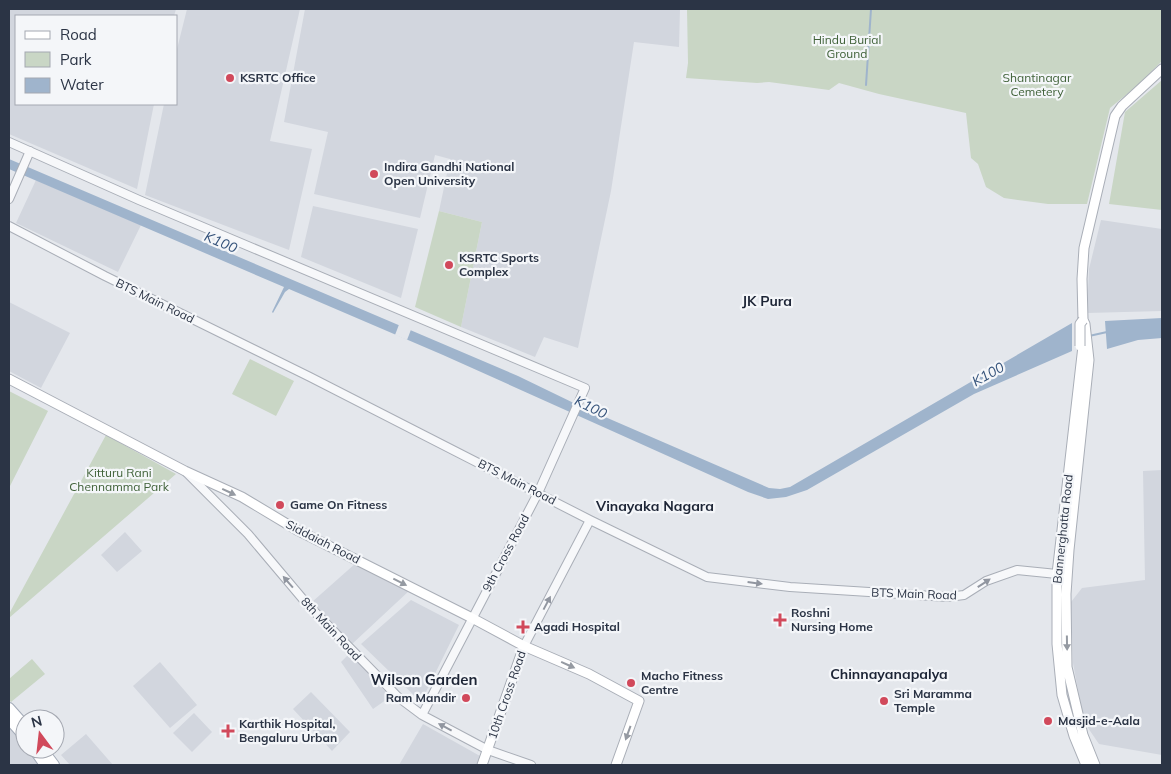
<svg xmlns="http://www.w3.org/2000/svg" width="1171" height="774" font-family="Mulish,sans-serif">
  <style>
    .built { fill: #d2d6de }
    .green { fill: #c9d6c5 }
    .water { fill: #9fb4cc }
    .pier { fill: #e4e7ec }
    .lines { fill: none; stroke-linecap: round; stroke-linejoin: round }
    .stream { stroke: #9fb4cc; stroke-width: 2 }
    .tertiary-casing { stroke: #a9aeb7; stroke-width: 10 }
    .secondary-casing { stroke: #a9aeb7; stroke-width: 11 }
    .primary-casing { stroke: #a3abb8; stroke-width: 12 }
    .tertiary { stroke: #f7f8fa; stroke-width: 8 }
    .secondary { stroke: #fff; stroke-width: 9 }
    .primary { stroke: #fff; stroke-width: 10 }
    .secondary-bridge-casing { stroke: #a9aeb7; stroke-width: 11; stroke-linecap: butt }
    .secondary-bridge { stroke: #fff; stroke-width: 9 }
    .oneway { fill: #959aa2 }
    .oneway2 { fill: #9196a0 }
    .poi-dot { fill: #d1495b; stroke: #f4f6f9; stroke-width: 2 }
    .labels { text-anchor: middle; stroke-width: 4.5; stroke-linejoin: round; paint-order: stroke }
    .park-label { font-size: 12px; fill: #3f6138; stroke: #f4f6f9 }
    .poi-label { font-size: 12px; font-weight: bold; fill: #2b3445; stroke: #f4f6f9; text-anchor: start }
    .street-label { font-size: 12px; fill: #2b3445; stroke: #f4f6f9 }
    .water-label { font-size: 14px; font-style: italic; fill: #34527a; stroke: #f4f6f9 }
    .neighbourhood-label { font-size: 14px; font-weight: bold; fill: #1d2536; stroke: #f4f6f9 }
    .quarter-label { font-size: 15px; font-weight: bold; fill: #1d2536; stroke: #f4f6f9 }
  </style>
  <rect width="100%" height="100%" fill="#e4e7ec"/>
  <path class="built" d="M9,9H176L174,16H16V104H154L137,189L9,134Z
    M187,9H300L270,141L312,149L289,250L145,195L164,104H176V53Z
    M305,9H680L679,47L634,42L611,191L578,348L544,337L535,357L461,327L482,222L439,211L450,159L435,155L420,218L314,194L328,132L284,122Z
    M36,180L141,225L118,272L16,223Z
    M313,206L418,229L401,298L301,257Z
    M1101,220L1162,229V311L1087,313L1089,269Z
    M9,302L70,333L41,388L9,371Z
    M1162,470V755L1099,744L1084,722L1073,663L1071,602L1082,588L1145,580L1143,471Z
    M125,532L142,551L117,572L101,555Z
    M356,563L410,590L351,645L312,602Z
    M411,600L459,625L421,702L361,644Z
    M350,653L390,697L373,709L341,662Z
    M160,662L197,705L170,728L133,686Z
    M311,692L350,732L332,751L293,709Z
    M194,713L212,732L192,752L173,733Z
    M423,724L480,756L477,765H399Z
    M9,726L23,741L25,749H28L38,765L9,764Z
    M86,734L113,765H70L61,755Z"/>
  <path class="green" d="M687,9H1162V61L1138,85L1110,108L1087,204H1048L1004,198L986,187L978,164L971,158L966,113L879,94L839,83L829,90L769,82L757,83L686,78L688,63Z
    M1162,80V210L1109,204L1125,112Z
    M439,211L482,222L461,327L415,307Z
    M250,359L294,381L276,416L232,394Z
    M9,391L48,411L9,488Z
    M106,435L176,474L9,618V614Z
    M32,659L45,674L11,702L9,700V679Z"/>
  <path class="water" d="M9,159L518,376L582,407L769,488L780,489L790,487L1072,323V351L974,394L807,490L786,497L768,499L748,492L443,355L289,289L285,292L273,313L272,312L284,287L9,169Z
    M1162,318V338L1138,340L1107,349L1105,321Z"/>
  <path class="pier" d="M400,322L412,327L407,340L395,335Z"/>
  <g class="lines">
    <path class="stream" d="M866,85L871,9
      M1089,336L1107,332"/>
    <g class="tertiary-casing">
      <path id="tertiary" d="M9,142L139,200L585,388L538,493L422,715
        M9,199L30,151
        M9,226L105,276L310,377L590,520L707,577L790,587L948,597L964,595L986,581L1017,570L1067,575
        M187,473L248,534L307,604L398,697L422,715L488,750L531,765
        M524,646L590,520"/>
    </g>
    <g class="secondary-casing">
      <path id="secondary" d="M1083,346L1057,574V644L1062,695L1074,736L1086,765
        M9,379L185,471L242,497L297,530L472,618L524,646L589,674L639,701L616,765
        M482,765L524,646
        M1095,765L1083,735L1067,667L1066,594L1069,550L1089,360L1085,324L1083,320L1082,279L1084,248L1115,116L1122,106L1162,69"/>
    </g>
    <g class="primary-casing">
      <path id="primary" d="M9,708L25,726
        M9,719L25,737
        M34,749L45,765
        M42,749L54,765"/>
    </g>
    <use href="#tertiary" class="tertiary"/>
    <use href="#secondary" class="secondary"/>
    <use href="#primary" class="primary"/>
    <g class="secondary-bridge-casing">
      <path id="secondary-bridge" d="M1080,346V324L1083,320"/>
    </g>
    <use href="#secondary-bridge" class="secondary-bridge"/>
  </g>
  <defs><path id="oneway-solid" d="M-6-.8H1V-3.2L6.5 0L1 3.2V.8H-6Z" transform="scale(1.25)"/></defs>
  <g class="oneway">
    <use href="#oneway-solid" transform="translate(229 492) rotate(25)"/>
    <use href="#oneway-solid" transform="translate(400 582) rotate(27)"/>
    <use href="#oneway-solid" transform="translate(1067 643) rotate(89)"/>
    <use href="#oneway-solid" transform="translate(568 665) rotate(24)"/>
    <use href="#oneway-solid" transform="translate(628 733) rotate(110)"/>
  </g>
  <g class="oneway2">
    <use href="#oneway-solid" transform="translate(288 582) rotate(-131)"/>
    <use href="#oneway-solid" transform="translate(755 583) rotate(7)"/>
    <use href="#oneway-solid" transform="translate(984 583) rotate(-33)"/>
    <use href="#oneway-solid" transform="translate(547 603) rotate(-62)"/>
    <use href="#oneway-solid" transform="translate(445 727) rotate(-152)"/>
  </g>
  <g class="poi-dot">
    <circle cx="230" cy="78" r="5"/>
    <circle cx="374" cy="174" r="5"/>
    <circle cx="449" cy="265" r="5"/>
    <circle cx="280" cy="505" r="5"/>
    <path d="M777.5 612.5h5v5h5v5h-5v5h-5v-5h-5v-5h5z"/>
    <path d="M520.5 619.5h5v5h5v5h-5v5h-5v-5h-5v-5h5z"/>
    <circle cx="631" cy="683" r="5"/>
    <circle cx="466" cy="698" r="5"/>
    <circle cx="884" cy="701" r="5"/>
    <circle cx="1048" cy="721" r="5"/>
    <path d="M225.5 723.5h5v5h5v5h-5v5h-5v-5h-5v-5h5z"/>
  </g>
  <g class="labels">
    <g class="park-label">
      <text x="847" y="44">Hindu Burial<tspan x="847" dy="14">Ground</tspan></text>
      <text x="1037" y="82">Shantinagar<tspan x="1037" dy="14">Cemetery</tspan></text>
      <text x="119" y="477">Kitturu Rani<tspan x="119" dy="14">Chennamma Park</tspan></text>
    </g>
    <g class="poi-label">
      <text x="240" y="82">KSRTC Office</text>
      <text x="384" y="171">Indira Gandhi National<tspan x="384" dy="14">Open University</tspan></text>
      <text x="459" y="262">KSRTC Sports<tspan x="459" dy="14">Complex</tspan></text>
      <text x="290" y="509">Game On Fitness</text>
      <text x="791" y="617">Roshni<tspan x="791" dy="14">Nursing Home</tspan></text>
      <text x="534" y="631">Agadi Hospital</text>
      <text x="641" y="680">Macho Fitness<tspan x="641" dy="14">Centre</tspan></text>
      <text x="894" y="698">Sri Maramma<tspan x="894" dy="14">Temple</tspan></text>
      <text x="456" y="702" text-anchor="end">Ram Mandir</text>
      <text x="1058" y="725">Masjid-e-Aala</text>
      <text x="239" y="728">Karthik Hospital,<tspan x="239" dy="14">Bengaluru Urban</tspan></text>
    </g>
    <g class="street-label">
      <text transform="translate(155 301) rotate(26)" y="4">BTS Main Road</text>
      <text transform="translate(517 482) rotate(27)" y="4">BTS Main Road</text>
      <text transform="translate(1063 529) rotate(-84)" y="4">Bannerghatta Road</text>
      <text transform="translate(323 542) rotate(27)" y="4">Siddaiah Road</text>
      <text transform="translate(506 553) rotate(-62)" y="4">9th Cross Road</text>
      <text transform="translate(914 594) rotate(2)" y="4">BTS Main Road</text>
      <text transform="translate(331 629) rotate(47)" y="4">8th Main Road</text>
      <text transform="translate(507 695) rotate(-71)" y="4">10th Cross Road</text>
    </g>
    <g class="water-label">
      <text transform="translate(221 242) rotate(23)" y="5">K100</text>
      <text transform="translate(988 374) rotate(-29)" y="5">K100</text>
      <text transform="translate(591 407) rotate(26)" y="5">K100</text>
    </g>
    <g class="neighbourhood-label">
      <text x="767" y="306">JK Pura</text>
      <text x="655" y="511">Vinayaka Nagara</text>
      <text x="889" y="679">Chinnayanapalya</text>
    </g>
    <g class="quarter-label">
      <text x="424" y="685">Wilson Garden</text>
    </g>
  </g>
  <rect width="1171" height="774" fill="none" stroke="#2b3445" stroke-width="20"/>
  <rect x="15" y="15" width="162" height="90" fill="#f4f6f9" stroke="#a4a8b1"/>
  <rect x="25" y="31" width="25" height="8" fill="#ffffff" stroke="#a4a8b1"/>
  <text x="60" y="40" font-size="15" fill="#2b3445">Road</text>
  <rect x="25" y="52" width="25" height="15" fill="#c9d6c5" stroke="#a4a8b1"/>
  <text x="60" y="65" font-size="15" fill="#2b3445">Park</text>
  <rect x="25" y="78" width="25" height="15" fill="#9fb4cc" stroke="#a4a8b1"/>
  <text x="60" y="90" font-size="15" fill="#2b3445">Water</text>
  <g transform="translate(40 734) rotate(345)"><circle r="24" fill="#f4f6f9" stroke="#a4a8b1"/>
  <path d="M0-4L9 19L0 12L-9 19Z" fill="#d1495b"/>
  <text y="-8" font-size="14" font-weight="bold" text-anchor="middle" fill="#2b3445">N</text>
  </g>
</svg>
